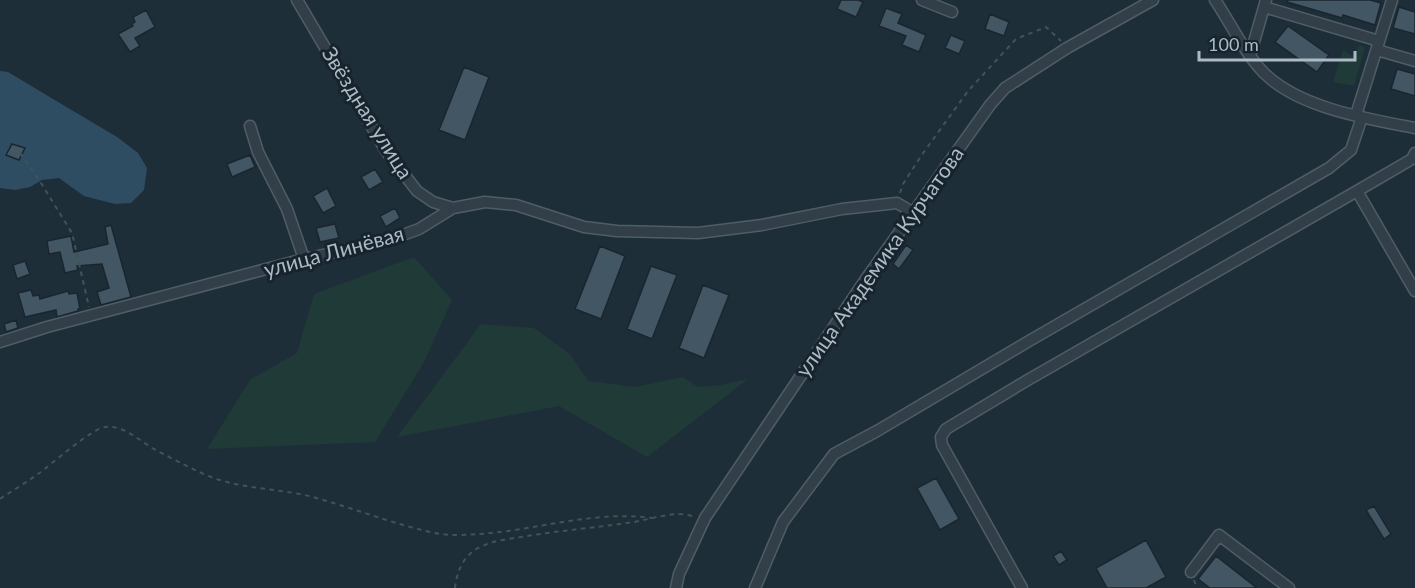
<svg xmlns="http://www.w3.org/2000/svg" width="1415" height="588" font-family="Lato,sans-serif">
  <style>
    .green { fill: #203a38 }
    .water { fill: #2f4d62 }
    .building { fill: #435663; stroke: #19262f; stroke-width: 1.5 }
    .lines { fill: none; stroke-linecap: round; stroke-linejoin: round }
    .minor-casing { stroke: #4f5d67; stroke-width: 13 }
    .path { stroke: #3d5655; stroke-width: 2; stroke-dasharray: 4.5 4.5; stroke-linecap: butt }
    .minor { stroke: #323f49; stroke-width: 10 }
    .labels { text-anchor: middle; stroke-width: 6; stroke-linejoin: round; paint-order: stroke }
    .street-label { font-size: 21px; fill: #acbac6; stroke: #17242d }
  </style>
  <rect width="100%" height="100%" fill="#1e2e39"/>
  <path class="green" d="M1360,45L1365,47L1354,86L1333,82L1343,50L1352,56Z
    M414,257L452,300L423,364L375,442L207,449L250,380L297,353L314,294Z
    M481,324L534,328L570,354L588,381L635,387L683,377L698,387L720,385L748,379L647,457L559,406L397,437Z"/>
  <path class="water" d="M0,71L8,72L48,96L117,137L138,153L147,168L144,190L131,203L115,204L84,196L59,178L42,180L30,187L15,190L0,188Z"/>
  <path class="building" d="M841,0H858L863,2L856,17L837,9Z
    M1288,0H1370L1381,3L1375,25L1343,15L1342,18L1287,2Z
    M1399,7L1415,12V34L1393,28Z
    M886,8L902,14L898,23L926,35L919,52L902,45L906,36L879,26Z
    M146,10L155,27L135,38L140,46L130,52L118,34L133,26L132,24L135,22L133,17Z
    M990,14L1009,22L1004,36L985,29Z
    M1288,26L1329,55L1317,72L1275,42Z
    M951,35L965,41L959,54L945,48Z
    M464,67L489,77L465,140L439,130Z
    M1397,69L1415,74V96L1391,89Z
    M12,144L25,148L19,160L6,155Z
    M250,155L255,167L232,177L227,164Z
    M375,169L383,182L369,190L361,177Z
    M327,188L336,206L323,213L313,196Z
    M395,208L400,218L386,227L380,216Z
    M335,224L339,238L320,242L316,228Z
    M111,225L131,297L101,305L97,292L109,288L102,264L77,266L78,270L65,273L60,252L49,254L47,241L71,236L74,252L108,244L105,227Z
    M906,245L913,250L899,269L893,264Z
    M600,246L625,256L601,319L575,309Z
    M25,261L30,274L17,279L13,265Z
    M651,266L677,275L652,339L627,329Z
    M703,285L729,295L704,358L679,348Z
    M31,290L33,296L39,295L40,299L68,291L69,294L77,293L80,309H78V311L57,317L56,310L25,317L18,293Z
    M16,320L18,328L6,332L4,324Z
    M936,478L959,519L940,530L917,488Z
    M1374,506L1391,534L1384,539L1366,510Z
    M1146,540L1166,577L1146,588H1107L1096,568Z
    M1061,551L1067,560L1059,565L1053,556Z
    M1216,556L1257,588H1210L1198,579Z"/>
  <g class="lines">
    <g class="minor-casing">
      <path id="minor" d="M297,0L386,151L417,191L433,202L453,208
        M922,0L952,12
        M1215,0C1231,24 1244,52 1264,73C1299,108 1368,119 1415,128
        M1264,7L1379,41
        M1377,50L1415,61
        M1250,56L1266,0
        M1356,115L1392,0
        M250,126L258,152L287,209L304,259
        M1357,191L1415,291
        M0,342L47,327L304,259L364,246L400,236L419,229L453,208L485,202L516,205L584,227L617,231L698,233L762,225L842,209L897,203L914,213
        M1191,572L1219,535L1289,588
        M676,588L679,574L705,518L868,276L990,105L1005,88L1067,48L1153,0
        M755,588L783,522L834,454L877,431L1029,341L1329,168L1351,150L1362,117
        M1022,588L942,445L941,437L946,429L1026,381L1357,191L1412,159L1415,153"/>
    </g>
    <path class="path" d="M20,153L41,183L72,233L89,307
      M900,193L903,184L921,156L968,91L1016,39L1046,27L1061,41
      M0,499C13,490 26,483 38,474C52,464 91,429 105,427C124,425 138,440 154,449C171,458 188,467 206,475C239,489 275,488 309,496C351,507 392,524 435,533C450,536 466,535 480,534C537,530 595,510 652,518
      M1194,580L1196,586L1195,588
      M455,588C457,569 465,552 485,545C496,540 509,539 521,537C556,531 592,528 627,523C644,521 660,515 677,514C683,514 690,515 695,517"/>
    <use href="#minor" class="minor"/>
  </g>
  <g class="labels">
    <g class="street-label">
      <text transform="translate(367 113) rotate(58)" y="7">Звёздная улица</text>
      <text transform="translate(334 252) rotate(-15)" y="7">улица Линёвая</text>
      <text transform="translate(880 262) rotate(-55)" y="7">улица Академика Курчатова</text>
    </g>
  </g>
  <path d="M1199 51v9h156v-9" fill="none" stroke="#acbac6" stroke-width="3"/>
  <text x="1208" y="51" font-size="18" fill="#acbac6" stroke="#17242d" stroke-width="4.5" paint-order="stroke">100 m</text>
</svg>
